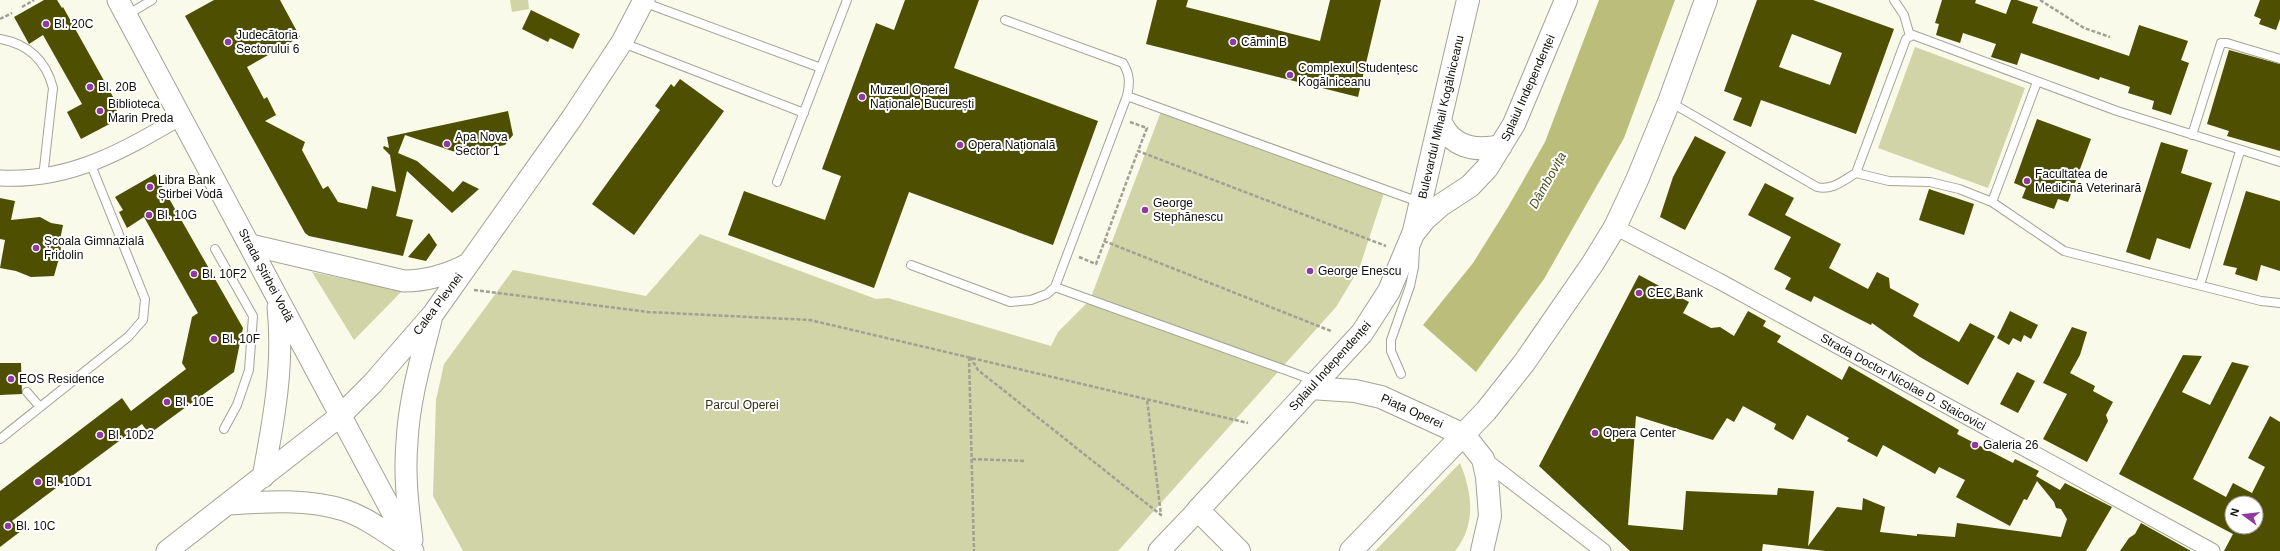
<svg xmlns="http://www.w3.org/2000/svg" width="2280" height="551" font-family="Helvetica,sans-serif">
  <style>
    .green { fill: #d1d4a6 }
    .water { fill: #babe7a }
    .building { fill: #4e4f01; fill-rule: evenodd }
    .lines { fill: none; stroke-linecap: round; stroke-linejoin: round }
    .lane-casing { stroke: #a2a495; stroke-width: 10 }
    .street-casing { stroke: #a2a495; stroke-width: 17 }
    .secondary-casing { stroke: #a2a495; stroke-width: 23 }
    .primary-casing { stroke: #a2a495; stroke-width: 24 }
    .path { stroke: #a0a095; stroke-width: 2.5; stroke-dasharray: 4 2; stroke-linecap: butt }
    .lane { stroke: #fff; stroke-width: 8 }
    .street { stroke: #fff; stroke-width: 15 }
    .secondary { stroke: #fff; stroke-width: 21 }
    .primary { stroke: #fff; stroke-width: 22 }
    .poi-dot { fill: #9238a3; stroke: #fff; stroke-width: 1.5 }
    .labels { text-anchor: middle; stroke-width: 4; stroke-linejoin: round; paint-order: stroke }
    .poi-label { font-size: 12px; fill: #0e0e09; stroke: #fff; text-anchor: start }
    .street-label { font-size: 12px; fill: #0e0e09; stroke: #fff }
    .park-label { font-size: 12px; fill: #313213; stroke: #fff }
    .water-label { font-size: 13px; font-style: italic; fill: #4b4d19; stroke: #fff }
  </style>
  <rect width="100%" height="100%" fill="#f9faea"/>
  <path class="green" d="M510,0H528L529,9L512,12Z
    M1915,47L2025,88L1988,188L1878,148Z
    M1162,109L1385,190L1359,269L1336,307L1118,551H463L433,496L436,400L444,364L513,270L646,296L700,234L876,299L888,298L1051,346L1058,332L1090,300Z
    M312,272L402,291L354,340Z
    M1460,463C1472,492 1477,524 1455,551H1375Z"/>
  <path class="water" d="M1599,0H1675L1624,138L1544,279L1476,372L1423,325L1473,263L1508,207L1545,142Z"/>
  <path class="building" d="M44,0H57L62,8L63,7L117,104L114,106L121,118L81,139L67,112L82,104L43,35L29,44L14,17Z
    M214,0H280L300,37L247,67L264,99L267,97L276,115L265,121L305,142L302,150L323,189L328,186L338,202L367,209L372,186L396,192L390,155L383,148L384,146L389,148L387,137L508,111L513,135L505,145L461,154L405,135L398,153L417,161L453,192L463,181L479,189L452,213L407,171L396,216L413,220L403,256L309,236L305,233L185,16Z
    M905,0H979L954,68L1098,121L1053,245L909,192L874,288L728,235L744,191L825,220L841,176L822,169L876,23L894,30Z
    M1157,0H1188L1186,7L1320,41L1330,0H1381L1358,97L1146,44Z
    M1757,0H1813L1894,29L1856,134L1761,100L1751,127L1733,120L1742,98L1724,91ZM1792,34L1842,53L1830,85L1779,67Z
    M1942,0H1976L1975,3L2006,14L2011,0H2017L2038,7L2032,23L2129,56L2139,25L2188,41L2181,60L2189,63L2171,115L2152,109L2154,101L2128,93L2130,87L2100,77L2099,80L2021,53L2017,65L1991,57L1996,44L1963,33L1960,43L1936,35L1939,24L1935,23Z
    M2260,0H2280V19L2276,30L2259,24L2261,19L2254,16Z
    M531,10L580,34L573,49L550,38L548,42L522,29Z
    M2229,50L2280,64V151L2227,136L2229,131L2207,124Z
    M680,79L724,111L634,235L592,204L660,110L655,106L671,84L674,87Z
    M2037,119L2091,139L2068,202L2058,199L2054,209L2022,198L2026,188L2014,183Z
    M1695,136L1726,152L1685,230L1660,217L1673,177Z
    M2161,142L2188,150L2181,173L2212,183L2190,249L2157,238L2150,260L2126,252Z
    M155,174L243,328L234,372L149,434L142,424L76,473L12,521L21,531L0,547V491L122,398L131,411L186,369L182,363L192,317L198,313L144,217L127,228L119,212L123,210L115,197Z
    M1765,183L1794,198L1785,215L1841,244L1829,268L1868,289L1877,272L1889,278L1890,288L1919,304L1913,316L1959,342L1970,323L1995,336L1968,385L1920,357L1872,323L1871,325L1814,296L1811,302L1785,289L1791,278L1774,269L1791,237L1748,215Z
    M1929,189L1974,204L1964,235L1919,220Z
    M2246,191L2280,201V271L2261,265L2257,281L2235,274L2237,268L2223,265Z
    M0,198L15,201L11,220L40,217L51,223L63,225L60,240L61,251L54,276L31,277L16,271L0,268L5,240L0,239Z
    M429,233L437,245L426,261L408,257Z
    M1639,275L1689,302L1683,313L1711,328L1720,327L1734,336L1748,311L1766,321L1763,326L1781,336L1777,342L1842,380L1849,366L1959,430L1957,434L2013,463L2015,459L2039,471L2036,476L2060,490L2065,483L2112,507L2086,551H1826L1763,544L1762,551H1630L1539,466ZM1743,406L1776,424L1774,429L1793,440L1807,415L1849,438L1847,441L1877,457L1883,445L1935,474L1939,467L1965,480L1956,497L2010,526L2024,499L2027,500L2037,481L2054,502L2056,508L2061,509L2067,519L2061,537L1957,523L1955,537L1917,534V536L1880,532L1885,507L1863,498L1862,510L1837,507L1808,546L1814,491L1778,488L1777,495L1686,491L1683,530L1628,525L1636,416L1713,440L1727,418L1734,422Z
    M2010,311L2038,325L2031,339L2024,335L2021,342L2013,338L2009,345L1997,338Z
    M2072,327L2087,332L2080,355L2070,373L2095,386L2093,391L2113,402L2106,415L2108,421L2087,462L2043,439L2067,394L2043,383Z
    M2183,355L2202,356L2182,392L2210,405L2232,362L2249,366L2193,479L2226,497L2233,483L2252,493L2265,467L2248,458L2270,416L2280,422V551H2224L2233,534L2119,474ZM2232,503H2256V527H2232Z
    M0,363H21L22,394L0,395Z
    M2017,372L2035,381L2018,413L2000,404Z
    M2141,523L2191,551H2120L2129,538L2135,534Z"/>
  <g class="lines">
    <g class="lane-casing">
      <path id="lane" d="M1894,0L1904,15L1910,36
        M643,2L821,68
        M127,15L152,0
        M0,39C28,44 46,61 53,88L43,177
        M623,43L804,113
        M1127,96L1419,202
        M1670,102L1817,187C1832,191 1844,180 1856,173
        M2192,135L2221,43H2227L2280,59
        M2280,162L2117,111L1913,35L1906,39L1856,173L1889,181L1930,182L1959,189L1992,202L2064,251L2261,301L2280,303
        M777,182L847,0
        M1992,202L2037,82
        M215,249L253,316L249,370L237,405L224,429
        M911,265L1010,302L1031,300L1047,294L1055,287L1127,96C1130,83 1130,75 1123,63L1005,20
        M2200,285L2240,151
        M1055,287L1316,381
        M1401,374L1391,351V340L1410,286L1414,267L1415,248
        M27,392L40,407
        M0,439L128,337L143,320L145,299L91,165"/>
    </g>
    <g class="street-casing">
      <path id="street" d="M0,178C70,182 123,151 181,117
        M1615,227L1719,281L2212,551
        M1483,459L1603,551"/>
    </g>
    <g class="secondary-casing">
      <path id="secondary" d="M118,0L413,551
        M251,245L404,281C428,281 447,275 468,264
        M263,477C274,419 284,365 278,307
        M228,504C267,502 306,498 344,510C368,518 389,535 410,548
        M412,540C408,507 404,475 407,442C409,400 421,360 431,320
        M167,551L340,416L373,383L433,314L572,118L622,42L644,0
        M1159,551L1198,510"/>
    </g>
    <g class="primary-casing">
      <path id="primary" d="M1440,120C1450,147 1475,152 1501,146
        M1414,231L1468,0
        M1310,388L1355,391L1381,397L1464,435L1483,459L1487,477L1490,516L1482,551
        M1239,551L1198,510L1362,333L1389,291L1413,234L1425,219L1441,205L1470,186L1487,168L1514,124L1566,0
        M1351,551L1486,411L1524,363L1593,263L1615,227L1637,180L1669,102L1706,0"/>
    </g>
    <path class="path" d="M2040,0L2084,28L2110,37
      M22,7L34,0
      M0,19L12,13
      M1130,122L1147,128L1138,151
      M1104,241L1331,331
      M1079,257L1096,264L1138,151L1386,246
      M474,290L648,312L810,320L1248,423
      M969,357L974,551
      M970,357L978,370L1161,515L1147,399
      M972,459L1025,461"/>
    <use href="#lane" class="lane"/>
    <use href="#street" class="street"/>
    <use href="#secondary" class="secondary"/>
    <use href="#primary" class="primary"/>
  </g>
  <g class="poi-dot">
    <circle cx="46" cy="24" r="4"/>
    <circle cx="228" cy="42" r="4"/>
    <circle cx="1233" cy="42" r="4"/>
    <circle cx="1290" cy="75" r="4"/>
    <circle cx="90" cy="87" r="4"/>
    <circle cx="862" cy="97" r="4"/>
    <circle cx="100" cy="111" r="4"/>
    <circle cx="447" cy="144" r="4"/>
    <circle cx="960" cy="145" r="4"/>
    <circle cx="2027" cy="181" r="4"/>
    <circle cx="150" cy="187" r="4"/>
    <circle cx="1145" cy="210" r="4"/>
    <circle cx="149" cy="215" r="4"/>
    <circle cx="36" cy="248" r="4"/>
    <circle cx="1310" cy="271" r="4"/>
    <circle cx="194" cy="274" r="4"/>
    <circle cx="1639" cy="293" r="4"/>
    <circle cx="214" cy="339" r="4"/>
    <circle cx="11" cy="379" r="4"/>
    <circle cx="167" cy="402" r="4"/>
    <circle cx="1595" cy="433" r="4"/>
    <circle cx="100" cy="435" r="4"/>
    <circle cx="1975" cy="445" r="4"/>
    <circle cx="38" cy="482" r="4"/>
    <circle cx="8" cy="526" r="4"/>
  </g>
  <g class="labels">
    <g class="poi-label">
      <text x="54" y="28">Bl. 20C</text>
      <text x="236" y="39">Judecătoria<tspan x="236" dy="14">Sectorului 6</tspan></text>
      <text x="1241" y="46">Cămin B</text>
      <text x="1298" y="72">Complexul Studențesc<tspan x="1298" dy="14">Kogălniceanu</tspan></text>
      <text x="98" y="91">Bl. 20B</text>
      <text x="870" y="94">Muzeul Operei<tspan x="870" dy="14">Naționale București</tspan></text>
      <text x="108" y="108">Biblioteca<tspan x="108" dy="14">Marin Preda</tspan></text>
      <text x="455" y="141">Apa Nova<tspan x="455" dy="14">Sector 1</tspan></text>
      <text x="968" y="149">Opera Națională</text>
      <text x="2035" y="178">Facultatea de<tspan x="2035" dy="14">Medicină Veterinară</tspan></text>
      <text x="158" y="184">Libra Bank<tspan x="158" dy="14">Știrbei Vodă</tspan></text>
      <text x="1153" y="207">George<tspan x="1153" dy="14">Stephănescu</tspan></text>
      <text x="157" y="219">Bl. 10G</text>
      <text x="44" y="245">Școala Gimnazială<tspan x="44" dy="14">Fridolin</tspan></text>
      <text x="1318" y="275">George Enescu</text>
      <text x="202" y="278">Bl. 10F2</text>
      <text x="1647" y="297">CEC Bank</text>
      <text x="222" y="343">Bl. 10F</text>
      <text x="19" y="383">EOS Residence</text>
      <text x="175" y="406">Bl. 10E</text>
      <text x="1603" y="437">Opera Center</text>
      <text x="108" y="439">Bl. 10D2</text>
      <text x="1983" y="449">Galeria 26</text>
      <text x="46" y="486">Bl. 10D1</text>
      <text x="16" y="530">Bl. 10C</text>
    </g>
    <g class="street-label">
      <text transform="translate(1528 88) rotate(-66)" y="4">Splaiul Independenței</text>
      <text transform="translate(1441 117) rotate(-77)" y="4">Bulevardul Mihail Kogălniceanu</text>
      <text transform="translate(266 275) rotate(62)" y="4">Strada Știrbei Vodă</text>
      <text transform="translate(438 304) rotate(-53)" y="4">Calea Plevnei</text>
      <text transform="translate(1330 366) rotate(-48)" y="4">Splaiul Independenței</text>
      <text transform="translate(1903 382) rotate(29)" y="4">Strada Doctor Nicolae D. Staicovici</text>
      <text transform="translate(1412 411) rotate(24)" y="4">Piața Operei</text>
    </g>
    <g class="park-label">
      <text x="742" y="409">Parcul Operei</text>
    </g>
    <g class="water-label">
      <text transform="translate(1547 180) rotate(-61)" y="5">Dâmbovița</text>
    </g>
  </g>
  <g transform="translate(2244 515) rotate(285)"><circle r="19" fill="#ffffff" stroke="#9f9f9d"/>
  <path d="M0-3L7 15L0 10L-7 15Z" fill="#9238a3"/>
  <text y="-6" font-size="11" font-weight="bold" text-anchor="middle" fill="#0e0e09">N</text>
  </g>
</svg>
